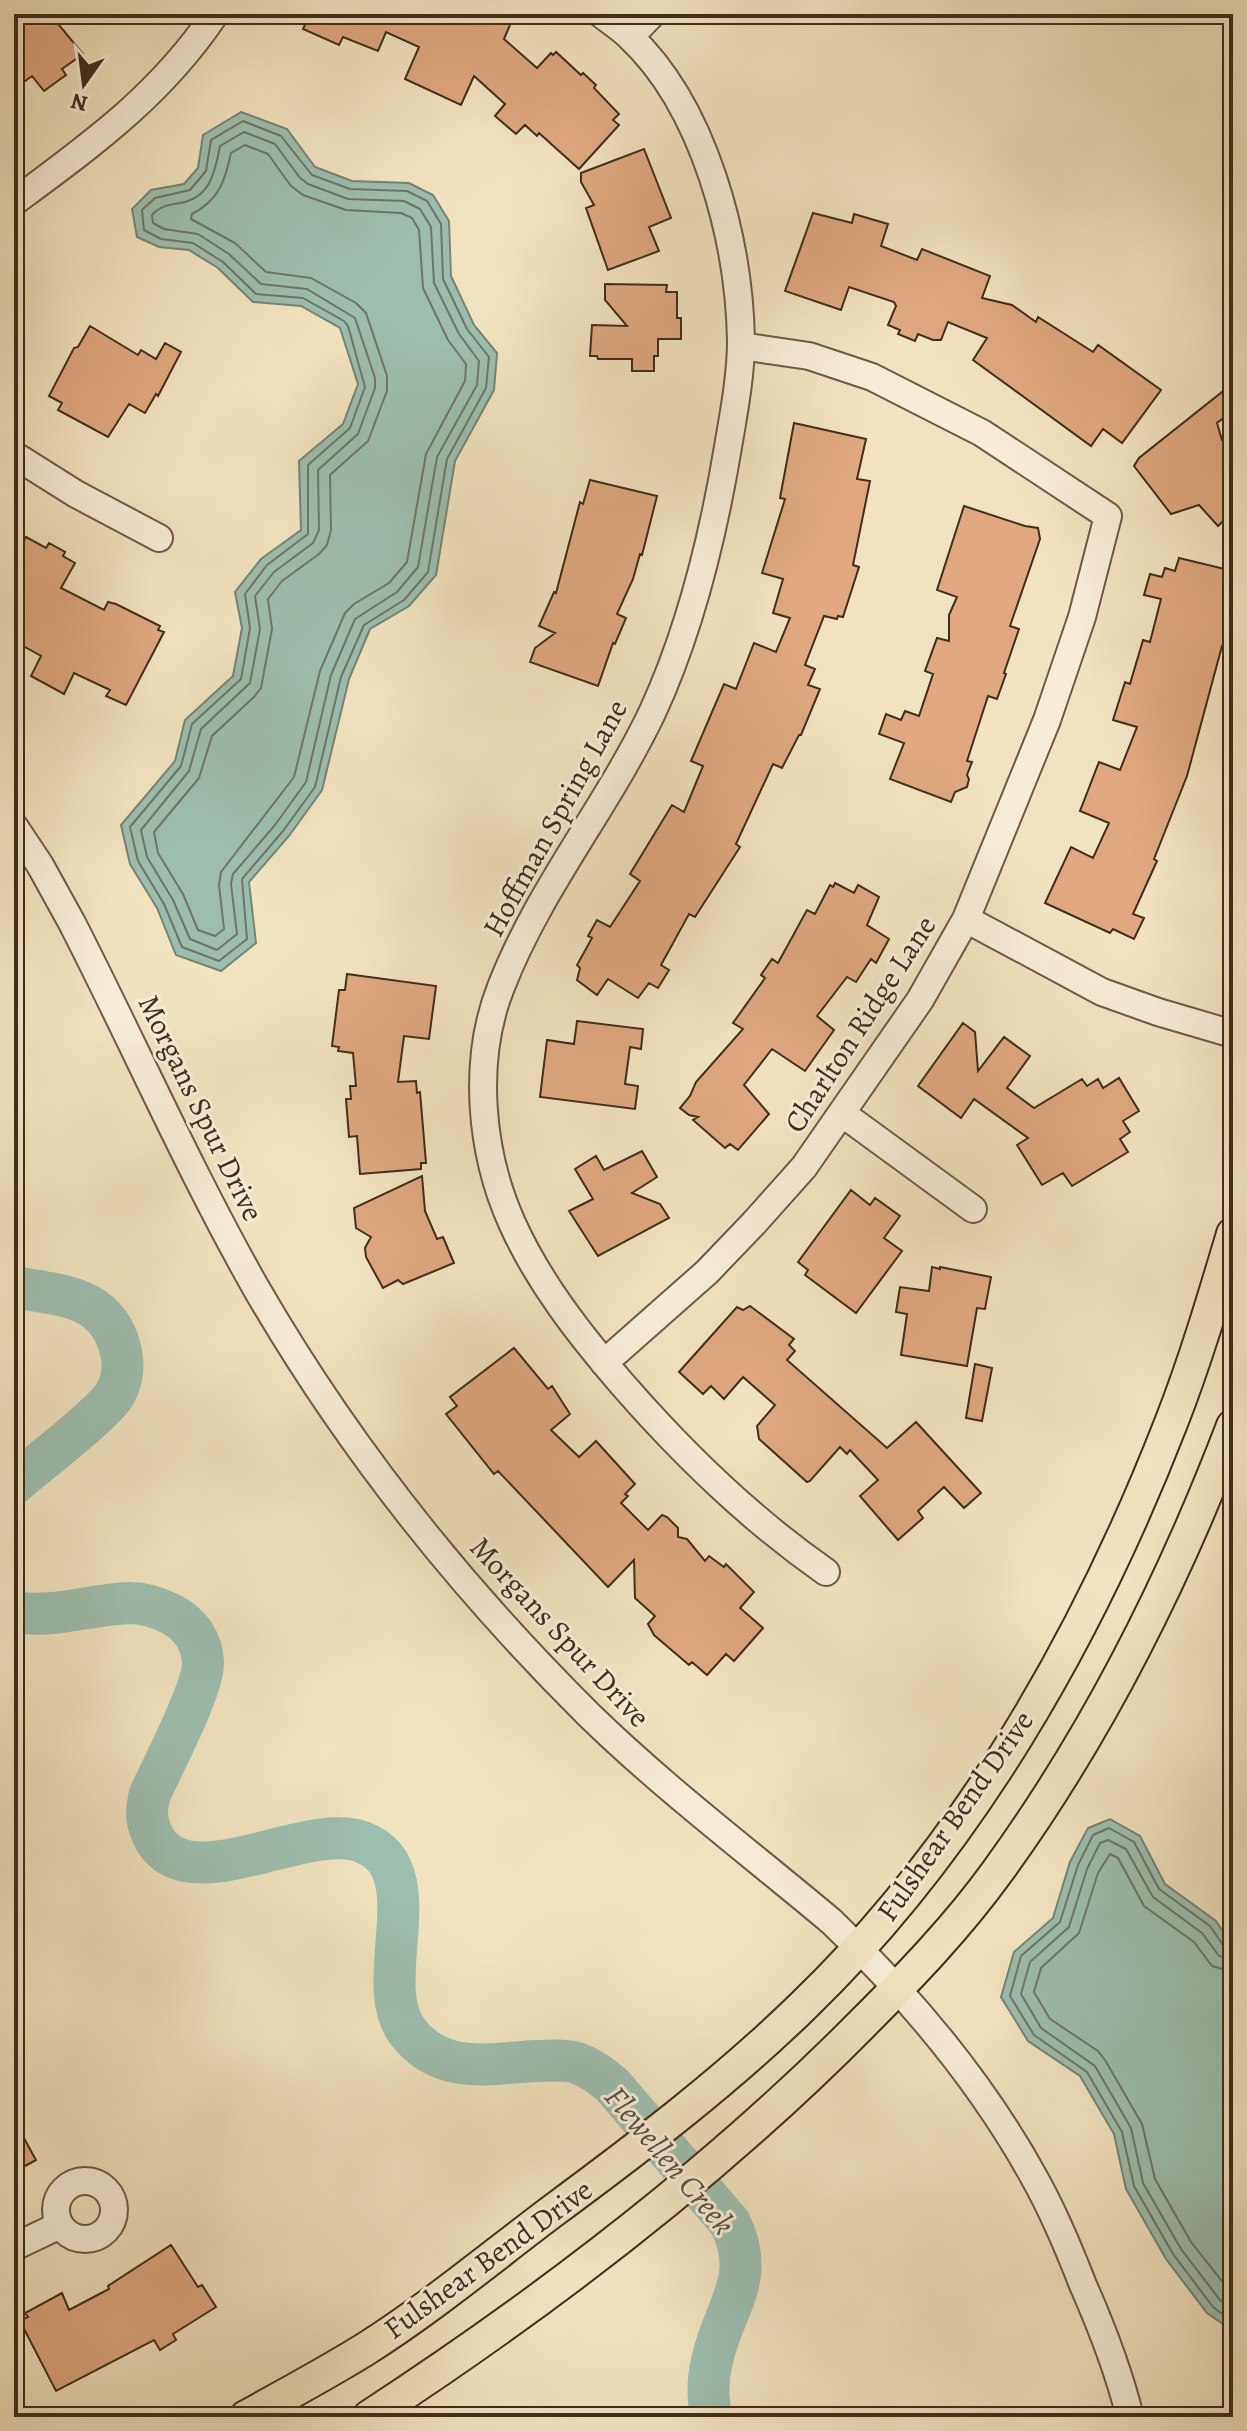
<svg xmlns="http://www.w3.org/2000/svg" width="1247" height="2431" font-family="Alegreya,serif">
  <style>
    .water { fill: #9cbeaf; stroke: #778474; stroke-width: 2 }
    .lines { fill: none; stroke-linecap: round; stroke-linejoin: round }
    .shore { stroke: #6e7666; stroke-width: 2 }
    .river { stroke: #9cbeaf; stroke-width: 42 }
    .building { fill: #dfa880; stroke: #402d1c; stroke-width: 2 }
    .minor-casing { stroke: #6c5a45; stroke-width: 30 }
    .major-casing { stroke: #402d1c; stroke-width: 36 }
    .minor { stroke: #f7edd6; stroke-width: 26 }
    .major { stroke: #f2e3c0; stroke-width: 32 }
    .labels { text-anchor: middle; stroke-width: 6; stroke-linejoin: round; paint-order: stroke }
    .street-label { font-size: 30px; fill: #402d1c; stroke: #f7edd6 }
    .water-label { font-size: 32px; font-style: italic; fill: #575141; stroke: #f7edd6 }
  </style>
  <rect width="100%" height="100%" fill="#f2e3c0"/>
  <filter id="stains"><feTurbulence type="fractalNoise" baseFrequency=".0025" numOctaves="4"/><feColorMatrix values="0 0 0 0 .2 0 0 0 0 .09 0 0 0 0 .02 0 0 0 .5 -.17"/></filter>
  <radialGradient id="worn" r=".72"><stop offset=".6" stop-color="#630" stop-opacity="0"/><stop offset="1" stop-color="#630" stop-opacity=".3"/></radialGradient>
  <path class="water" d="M241,112L287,129L315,167L352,181L409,183L433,195L449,221L451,276L474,325L497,353L494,390L455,461L436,575L409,606L370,629L349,679L322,790L289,836L249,882L256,943L221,971L176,955L157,908L130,864L121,825L175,761L185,720L233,676L242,628L235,592L261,559L301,530L299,461L343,424L358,384L340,328L301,306L253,302L218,268L189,250L159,247L137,237L132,209L151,190L184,184L198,168L203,135Z
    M1110,1819L1140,1836L1165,1884L1216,1921L1233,1947V2331L1207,2313L1166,2259L1126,2189L1114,2134L1080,2076L1028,2041L1001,1997L1014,1952L1053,1918L1070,1862L1088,1828Z"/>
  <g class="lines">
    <path class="shore" d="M243,121L281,136L312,175L350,189L407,191L427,201L441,224L443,279L467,329L489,357L486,388L447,459L428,572L404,600L364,625L341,677L315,787L283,831L242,879L247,939L219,961L182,947L164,904L138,861L130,827L181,766L192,724L241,679L250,628L245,594L267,565L308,534V465L350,428L365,387L348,326L344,321L303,298L256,294L223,262L193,243L161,239L144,230L142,210L155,198L190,190L206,171L211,140Z
      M244,132L275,144L300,178L308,184L348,199L404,201L420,209L431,227L434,283L459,334L479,361L477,385L437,457L418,567L397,592L355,619L331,675L306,782L275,825L233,874L231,884L237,934L217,950L190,939L173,900L147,857L141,830L189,771L201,729L250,683L260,629L255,596L274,572L313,543L319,530L318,470L358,434L375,388V378L355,318L307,289L261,284L229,254L198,234L164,229L153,223L152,215C160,206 168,205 180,203C211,198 215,171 220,146Z
      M245,145L268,154L291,186L303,195L346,210L401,213L412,218L419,230L423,288L448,340L466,364L465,381L426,454L407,562L389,583L354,604L345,613L320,671L294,777L221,872L219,885L224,929L215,936L198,930L183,894L158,853L154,832L199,778L212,736L254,697L261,688L272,629L268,599L282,581L319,554L327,545L331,530L330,475L368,441L387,391V376L366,313L356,303L311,278L266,272L235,243L191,219L192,214C219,200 225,181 231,153Z
      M1233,1950L1225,1948L1210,1926L1159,1889L1134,1842L1109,1828L1093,1835L1078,1865L1060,1922L1021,1956L1010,1996L1034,2035L1087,2072L1122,2132L1134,2186L1173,2254L1213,2307L1233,2322
      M1233,1960L1219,1956L1202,1933L1153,1897L1126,1849L1108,1840L1100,1843L1087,1869L1069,1927L1030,1962L1021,1994L1041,2028L1095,2066L1131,2128L1143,2183L1181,2249L1220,2300L1233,2309
      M1233,1972L1212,1966L1194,1942L1144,1906L1118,1858L1110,1854L1098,1873L1079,1933L1041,1968L1034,1992L1050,2019L1098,2051L1105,2060L1142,2124L1155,2179L1191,2242L1233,2295"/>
    <path class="river" d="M14,1287C62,1296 108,1295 121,1352C125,1370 121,1389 108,1403C83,1430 43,1459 14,1484
      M14,1612C54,1619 91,1604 130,1603C144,1603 159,1608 171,1614C190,1624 202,1640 203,1663C203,1690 163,1765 150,1794C145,1812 146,1823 155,1840C191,1899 306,1821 362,1842C434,1869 370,1981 407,2031C440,2075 487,2064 535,2061C549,2061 564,2059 577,2063C591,2068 602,2076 613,2086L730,2223C758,2279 723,2308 712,2361C707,2381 708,2397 711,2417"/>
  </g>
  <path class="building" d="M14,14H50L83,54L62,69L66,75L44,91L32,76L14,89Z
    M310,14H404L418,20L421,14L430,19L448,18L450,14H486L510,25L504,39L537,68L551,53L553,55L556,52L581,75L583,73L596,85L594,88L619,114L613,120L619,125L579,169L539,133L537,136L525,125L516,134L495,116L505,104L474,76L461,105L405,79L419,47L386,32L378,51L343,37L339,45L303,29Z
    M644,149L671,218L649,227L659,251L608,270L586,208L594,205L581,182V173Z
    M813,213L852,223L854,214L888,224L881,246L917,260L922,249L990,276L982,298L1012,305L1036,322L1038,317L1093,352L1098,345L1161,390L1122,443L1103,429L1091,446L973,360L987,338L948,322L941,340H933L918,334L915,341L898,334L900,330L888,325L896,306L894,302L849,287L841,310L785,291Z
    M605,284L667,285L666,292H677V318H681V339H658V356H654V371H632V359H598L597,356H590L592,325L627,326L605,300Z
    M90,326L138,355L141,350L156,359L165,343L181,352L158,396L156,394L145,413L129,404L108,437L58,410L62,403L49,396L74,348L78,347Z
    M1222,392L1233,406V411L1217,423L1222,440L1233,452V512L1218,526L1199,505L1171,514L1134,466L1139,458Z
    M794,423L866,439L857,479L870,481L853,565L859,567L843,617L838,616L837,619L824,616L805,665L815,669L808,685L820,689L801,735H799L782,768L773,764L736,844L740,847L695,917L689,914L661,965L669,970L658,988L649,983L638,998L608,979L597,995L577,980L580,968L577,965L592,938L588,936L597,920L610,927L640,881L630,874L672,805L684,812L703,766L691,761L724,684L736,689L754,643L776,652L790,618L773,613L783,579L762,573L785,499L780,498Z
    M590,480L657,496L642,555L640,554L633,579L617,614L626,618L615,644L613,643L598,686L530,662L535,648L555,633L539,626L554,592L556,593L580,502L583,504Z
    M964,506L1025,526L1038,528L1040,539L1010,626L1019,629L1004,673L1006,674L997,699L988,696L967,761L972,762L967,775L969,779L967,787L955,792L951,802L890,779L904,743L879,734L886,714L901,720L905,711L919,716L933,674L925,671L937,638L949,641V615L957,597L937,590Z
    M26,537L46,548L49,543L65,552L63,556L75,563L61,588L104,610L108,602L116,604L160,626L158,630L164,632L126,705L106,696L110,690L74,673L64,694L31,676L41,656L14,641V558Z
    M1179,558L1233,571L1230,602L1233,605V648L1222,646L1187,776L1154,859L1157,861L1133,914L1144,918L1134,939L1113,929L1110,933L1045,903L1071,847L1093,858L1109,823L1080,811L1099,762L1120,770L1137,727L1113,720L1125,682L1130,684L1143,640L1150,642L1161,599L1144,595L1150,574L1162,577L1165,568L1175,571Z
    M835,883L854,893L858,885L879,897L867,925L889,939L876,963L871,959L856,982L847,977L817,1016L834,1030L805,1071L772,1049L744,1085L769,1114L738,1150L730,1144L725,1148L693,1120L698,1117L689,1115L680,1108L690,1096L696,1082L743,1029L733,1023L765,978L761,975L772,959L778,963L807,910L815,914L830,885L833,887Z
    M347,974L436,986L429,1039L404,1036L398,1082L416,1081L417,1093L420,1092L426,1163H421V1169L360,1174L357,1136L349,1137L346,1099H351L350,1086H356L353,1053L338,1051L339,1047L332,1046L339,990H345Z
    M577,1021L643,1029L641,1049L630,1047L625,1084L638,1086L635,1109L540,1097L547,1040L574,1044Z
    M963,1023L975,1032L978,1071L1004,1037L1030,1056L1007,1088L1034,1108L1082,1079L1087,1086L1098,1079L1103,1088L1119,1078L1139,1111L1123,1121L1130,1132L1120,1139L1128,1152L1072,1186L1063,1173L1042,1185L1017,1145L1028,1138L974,1099L961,1118L918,1086Z
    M642,1151L657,1177L632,1193L660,1204L669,1218L598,1256L569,1211L593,1199L575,1169L596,1156L604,1170Z
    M422,1176L425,1211L437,1239L443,1237L454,1263L403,1284L398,1280L383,1288L366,1257L365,1248L371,1237L356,1228L354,1208Z
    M851,1190L870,1205L875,1198L900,1216L884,1238L902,1251L856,1313L805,1275L808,1270L798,1262Z
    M932,1267L940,1269V1267L991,1277L985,1309L977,1308L967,1366L901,1355L907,1314L896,1312L900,1287L929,1291Z
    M750,1306L794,1339L789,1345L795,1351L787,1360L887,1448L916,1422L981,1493L964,1508L944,1487L918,1511L923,1518L898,1540L860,1496L878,1480L850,1450L847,1454L840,1447L810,1481L807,1482L759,1439L757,1426L775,1405L743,1377L724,1399L711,1386L703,1394L679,1372L737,1307L743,1310Z
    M514,1348L548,1389L552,1386L570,1414L551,1430L579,1457L596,1441L635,1484L625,1494L628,1496L621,1503L648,1530L662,1515L667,1517L678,1528V1537L687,1539L705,1561L709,1556L724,1567L726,1564L754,1592L740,1608L763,1628L734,1661L726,1654L707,1675L692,1662L689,1665L654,1635L648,1624L655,1616L635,1598L634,1560L608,1587L498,1471L494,1474L446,1414L457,1406L450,1397Z
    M975,1364L992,1368L982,1421L966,1418Z
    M14,2120L36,2160L14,2172Z
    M171,2245L198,2287L202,2285L216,2307L173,2334L176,2340L160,2350L154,2340L56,2391L20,2321L28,2317L25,2313L62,2293L69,2310L109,2289L108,2286Z"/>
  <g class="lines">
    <g class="minor-casing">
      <path id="minor" d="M601,14C610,21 621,28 629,36C705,107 739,240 741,340C741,375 734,412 728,447C713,537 691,629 652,713C607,807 539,889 501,987C472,1060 480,1152 512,1223C539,1283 580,1335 623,1385C684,1455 750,1519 826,1572
        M630,37L652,14
        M14,202C91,145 161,95 215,14
        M14,455L76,494L159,538
        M14,826L40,865L72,923C134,1044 189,1170 256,1288C346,1444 461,1588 589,1715C665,1789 750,1853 832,1922C910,1997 983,2084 1035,2179C1054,2213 1069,2249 1083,2285C1102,2328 1119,2372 1130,2417
        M966,919L1102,992L1158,1012L1233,1034
        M843,1114L973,1209
        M604,1363L707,1272L754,1223L804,1167L920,1000L966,919L1047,720L1082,617L1108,516L982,433L872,377L809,356L741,346
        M56 2210a29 29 0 1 1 58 0a29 29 0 1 1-58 0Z
        M14,2247L60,2225"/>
    </g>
    <g class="major-casing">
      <path id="major" d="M246,2417C286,2395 325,2374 364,2350C429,2309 489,2259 550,2213C638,2148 725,2082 803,2006C969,1846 1088,1636 1171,1423C1195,1362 1214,1298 1233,1234
        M369,2417C545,2302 715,2173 863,2023C910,1976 958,1926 997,1872C1096,1736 1173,1583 1233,1426"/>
    </g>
    <use href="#minor" class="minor"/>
    <use href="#major" class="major"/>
  </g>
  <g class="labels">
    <g class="street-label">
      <text transform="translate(555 818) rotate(-61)" y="10">Hoffman Spring Lane</text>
      <text transform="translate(860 1024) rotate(-57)" y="10">Charlton Ridge Lane</text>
      <text transform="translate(201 1108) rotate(64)" y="10">Morgans Spur Drive</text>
      <text transform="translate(560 1632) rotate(47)" y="10">Morgans Spur Drive</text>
      <text transform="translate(955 1816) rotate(-55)" y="10">Fulshear Bend Drive</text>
      <text transform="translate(488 2259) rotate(-36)" y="10">Fulshear Bend Drive</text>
    </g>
    <g class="water-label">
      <text transform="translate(670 2160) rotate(50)" y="11">Flewellen Creek</text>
    </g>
  </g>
  <rect width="1247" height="2431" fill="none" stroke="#f2e3c0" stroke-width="48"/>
  <rect x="16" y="16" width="1215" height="2399" fill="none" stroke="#402d1c" stroke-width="4"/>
  <rect x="24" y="24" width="1199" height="2383" fill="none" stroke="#402d1c" stroke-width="2"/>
  <g transform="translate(84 84) rotate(194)" stroke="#f7edd6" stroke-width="6" paint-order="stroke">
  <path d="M0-6L14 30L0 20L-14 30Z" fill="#402d1c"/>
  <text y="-12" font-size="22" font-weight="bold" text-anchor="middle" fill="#402d1c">N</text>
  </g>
  <rect width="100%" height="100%" filter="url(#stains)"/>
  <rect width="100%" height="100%" fill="url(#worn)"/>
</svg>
